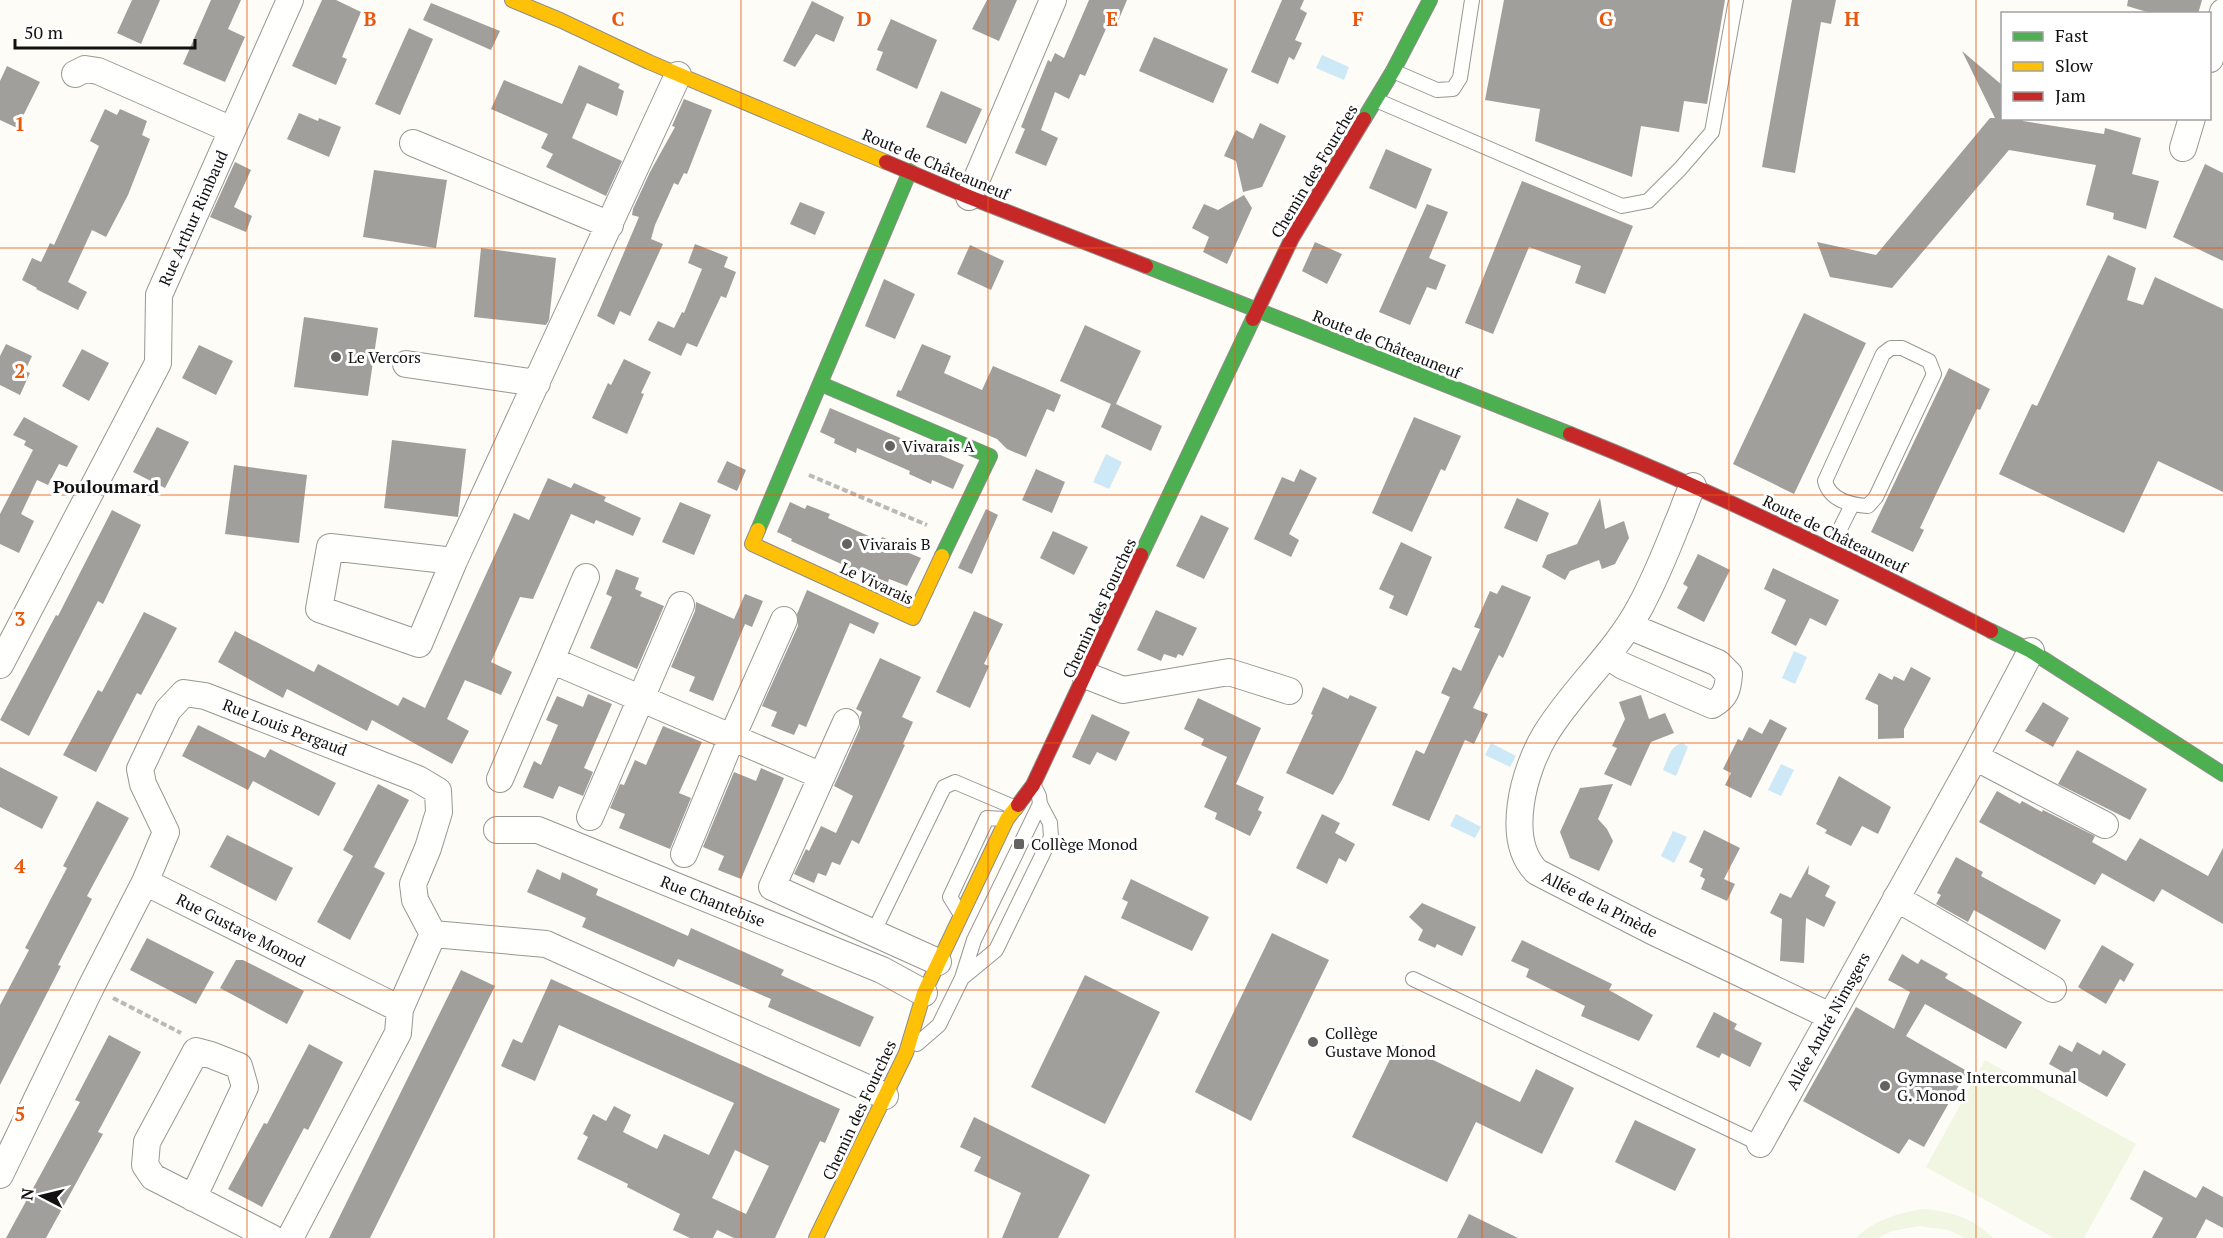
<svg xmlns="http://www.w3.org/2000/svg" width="2223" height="1238" font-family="'PT Serif',serif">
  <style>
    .pitch { fill: #f0f6e1 }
    .water { fill: #cde8f7 }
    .building { fill: #a19f9c; fill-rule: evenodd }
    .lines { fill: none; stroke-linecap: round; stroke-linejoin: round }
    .lane-casing { stroke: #979795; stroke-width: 16 }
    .street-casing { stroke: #979795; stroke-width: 28 }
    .fast-casing { stroke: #8e8d8b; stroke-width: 16 }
    .slow-casing { stroke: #8e8d8b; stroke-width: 16 }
    .jam-casing { stroke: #8e8d8b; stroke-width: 16 }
    .path { stroke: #b9b9b8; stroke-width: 4; stroke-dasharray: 6 3; stroke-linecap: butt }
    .lane { stroke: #fffffe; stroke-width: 14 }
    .street { stroke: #fffffe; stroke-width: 26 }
    .fast { stroke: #4caf50; stroke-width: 14 }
    .slow { stroke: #ffc107; stroke-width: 14 }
    .jam { stroke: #c62828; stroke-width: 14 }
    .grid { fill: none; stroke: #e8590c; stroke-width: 1.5; stroke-opacity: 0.55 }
    .poi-dot { fill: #646362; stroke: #fff; stroke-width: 2 }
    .labels { text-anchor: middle; stroke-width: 6; stroke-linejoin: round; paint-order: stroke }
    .street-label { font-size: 16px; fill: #111; stroke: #fff }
    .poi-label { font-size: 16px; fill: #111; stroke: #fff; text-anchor: start }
    .neighbourhood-label { font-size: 18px; font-weight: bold; fill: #111; stroke: #fff }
    .grid-label { font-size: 20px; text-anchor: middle; font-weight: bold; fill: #e8590c; stroke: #fff; stroke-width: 6; stroke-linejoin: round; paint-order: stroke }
  </style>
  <rect width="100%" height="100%" fill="#fdfcf7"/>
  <path class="pitch" d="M1985,1060L2136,1144L2084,1238H2054L1926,1167Z
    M1923,1209C1953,1212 1971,1217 1993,1238H1966L1948,1230L1919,1226L1892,1231L1878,1238H1856C1874,1220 1898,1213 1923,1209Z"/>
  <path class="water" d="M1322,55L1349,67L1344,80L1316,68Z
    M1106,454L1122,462L1109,489L1093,482Z
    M1794,651L1807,657L1795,684L1782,678Z
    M1491,743L1516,756L1510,767L1485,755Z
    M1683,743L1688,747L1676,776L1663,770C1668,759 1670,745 1683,743Z
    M1781,764L1794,770L1781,796L1768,790Z
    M1456,814L1481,827L1475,838L1450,826Z
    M1673,831L1687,837L1674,863L1661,856Z"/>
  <path class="building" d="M132,0H160L141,44L117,33Z
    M211,0H241L228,29L245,37L225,82L183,64Z
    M322,0H336L361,12L342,57L347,59L336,85L292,66Z
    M987,0H1017L999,41L972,29Z
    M1089,0H1127L1116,26L1109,22L1085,76L1080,74L1069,99L1055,92L1041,130L1058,138L1046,166L1015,153L1025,129L1021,127L1048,60L1051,62L1055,53L1064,58Z
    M1282,0H1304L1300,9L1307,13L1295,40L1302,43L1294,60L1289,57L1278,84L1251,72Z
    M1504,0H1725L1707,104L1684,101L1679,132L1641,126L1632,177L1535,141L1540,109L1485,100Z
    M1792,0H1836L1831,24L1821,22L1795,173L1762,167Z
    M2128,0H2202L2198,14H2154L2127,6Z
    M812,1L844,17L834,42L816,34L795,67L783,61Z
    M431,3L500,31L491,50L423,20Z
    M891,19L937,40L917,89L876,70L883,52L877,50Z
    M409,28L433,39L400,115L375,104Z
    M1154,37L1228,69L1213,103L1139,71Z
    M1962,51L2002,85V118H2023V121L2104,134L2105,128L2141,138L2132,174L2159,181L2146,229L2113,219L2114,213L2086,205L2096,165L2009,150L1892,288L1830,277L1817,242L1876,255L1990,118H1995Z
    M579,65L620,84L618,88L624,91L617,116L587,103L572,138L622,161L606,196L546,167L553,154L541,148L548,134L491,109L504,80L562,104Z
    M7,66L40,82L17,128L0,120V81Z
    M941,91L982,109L966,144L926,127Z
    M684,99L712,110L687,174L684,173L678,185L674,183L655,225L651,239L663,244L630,316L620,311L614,325L597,316L639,217L632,215L633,209L650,172L675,127L672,126Z
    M105,109L117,115L120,109L147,121L142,135L150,139L128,195L106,237L92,230L68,282L87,292L78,310L36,289L37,288L22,280L32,258L41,262L50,243L54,245L99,146L90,141Z
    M299,113L318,121L319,118L341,127L329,157L287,139Z
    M1260,123L1286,136L1262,187L1243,192L1236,161L1224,156L1236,130L1253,139Z
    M1386,149L1432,169L1416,209L1369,188Z
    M235,162L251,170L234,207L252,216L246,232L210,217Z
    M2205,164L2223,173V261L2173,237Z
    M374,170L447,180L436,248L363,237Z
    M1522,181L1633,226L1605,294L1575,283L1581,266L1529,247L1493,334L1465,323Z
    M1244,195L1252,208L1227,264L1203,252L1209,237L1192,228L1204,204L1218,210Z
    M800,202L825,212L815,235L790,224Z
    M1427,204L1448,212L1429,258L1446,265L1436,290L1427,287L1410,325L1379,312Z
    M1315,242L1342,254L1327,284L1302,271Z
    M695,244L728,257L724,267L736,272L726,298L721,296L697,347L687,343L681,356L648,340L658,321L674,328L682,312L684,313L702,269L688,263Z
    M970,245L1004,261L991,290L957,274Z
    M481,248L556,258L549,320L546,325L474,317Z
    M2108,255L2136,268L2127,300L2143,305L2155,277L2223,309V492L2158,461L2124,533L1999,474L2032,404L2037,406Z
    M884,279L915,294L895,339L865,326Z
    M1804,313L1866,343L1794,494L1733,464Z
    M304,317L378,328L368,396L294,387Z
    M1085,325L1141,351L1116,404L1162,426L1151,451L1101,427L1111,404L1060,381Z
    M6,344L32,356L25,371L30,373L20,395L0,385V356Z
    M922,344L951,356L944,373L982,390L993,366L1061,395L1054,412L1047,409L1026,457L1007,449L997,439L896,396L898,390L901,391Z
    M199,345L233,361L216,395L182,378Z
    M82,349L109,363L89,401L62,386Z
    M624,359L651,372L641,393L644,394L627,434L592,418L608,383L611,385Z
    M1949,368L1990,389L1980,410L1977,409L1939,488L1920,528L1924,530L1913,552L1871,532Z
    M830,408L964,465L953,489L932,480L931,484L909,474L910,471L857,448L856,453L834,443L835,439L820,432Z
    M24,417L78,446L67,467L59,464L48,485L37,480L21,514L34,521L19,553L0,544V514L33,450L24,445L26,441L13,435Z
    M1414,417L1461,436L1445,471L1441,469L1412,532L1372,513Z
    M157,427L189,442L165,488L133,472Z
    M392,440L466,449L458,517L384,508Z
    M727,461L746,470L737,491L717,482Z
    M234,465L307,475L299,543L225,534Z
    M1036,469L1065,482L1052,513L1022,500Z
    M1300,469L1317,478L1289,534L1299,540L1291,557L1254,539L1282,477L1294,482Z
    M548,478L571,488L574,483L606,497L604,501L641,518L633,536L596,520L594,524L571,514L533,599L520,597L491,662L512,672L501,695L465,680L447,719L469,731L452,764L372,720L367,731L287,689L283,698L218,662L235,631L314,672L318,664L398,706L403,697L425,708L514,513L529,520Z
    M1517,498L1549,513L1537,542L1504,528Z
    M1600,498L1605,529L1624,521L1629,538L1615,564L1602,569L1599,560L1570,571L1565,580L1542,567L1547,555L1577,544Z
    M680,502L711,515L694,555L662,542Z
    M790,502L805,509L807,505L830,514L828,518L880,541L882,537L904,546L902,550L921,558L907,586L889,579L887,585L791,541L792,539L777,532Z
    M986,509L998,515L972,574L958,568Z
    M112,510L141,525L103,604L98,601L29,736L0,720L56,615L58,616Z
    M1201,515L1229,528L1204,579L1176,566Z
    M1053,531L1088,547L1074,575L1040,558Z
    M1401,542L1432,557L1407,616L1389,608L1394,596L1379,589Z
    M1698,554L1730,570L1704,622L1677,608L1688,587L1683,584Z
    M1773,568L1839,600L1826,626L1810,618L1796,646L1771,633L1786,600L1764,589Z
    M616,569L639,578L635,589L642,592L640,596L664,606L637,669L590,648L612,597L606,594Z
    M1502,585L1531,597L1503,658L1499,655L1473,708L1488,714L1474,744L1465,740L1429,821L1392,805L1416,750L1424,754L1450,697L1441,693L1453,667L1461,671L1480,629L1474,627L1490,591L1497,594Z
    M807,590L879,623L874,634L850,623L806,727L799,724L794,735L771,726L777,712L762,706L798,626L797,614Z
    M745,594L763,601L752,627L745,624L713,701L689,691L695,677L671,667L695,611L696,602L734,619Z
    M1156,610L1197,628L1183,656L1178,654L1176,658L1164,654L1161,661L1137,650Z
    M974,611L1003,624L984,664L989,666L970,708L936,692Z
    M144,612L177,628L141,695L137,693L96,772L63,755L98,690L102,692Z
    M880,658L921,677L902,717L913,722L903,744L905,745L859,844L852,840L840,865L832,862L826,876L818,873L814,883L794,874L806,849L809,851L821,826L836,833L853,796L834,786L860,728V717L862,712L856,709Z
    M1911,667L1931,678L1904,729V738L1878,739V705L1865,699L1879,673L1892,680L1894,676L1904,681Z
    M1323,687L1348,699L1350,695L1377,707L1343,778L1333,795L1286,773L1313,715L1311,714Z
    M588,694L612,704L584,768L593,772L583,796L559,786L553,799L523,787L534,761L541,765L558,725L546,720L557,696L583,707Z
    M1641,695L1649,719L1665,713L1674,733L1651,742L1631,786L1604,774L1617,748L1612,746L1625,719L1619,702Z
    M1198,698L1261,728L1236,784L1264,797L1258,810L1262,812L1250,836L1215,819L1217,813L1204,807L1227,757L1201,745L1204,739L1184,729Z
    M2043,702L2069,718L2053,747L2025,731Z
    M1092,714L1130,732L1116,761L1097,752L1090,765L1072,757Z
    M1770,719L1787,728L1751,798L1725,785L1731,773L1723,769L1738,739L1742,741L1749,727L1762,734Z
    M198,725L265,758L270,749L336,783L319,816L253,781L248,790L182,756Z
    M663,726L702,742L679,793L691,798L670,849L619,828L625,814L610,808L620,784L624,785L635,760L646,765Z
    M2077,750L2147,789L2130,820L2058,784Z
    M0,767L58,797L42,829L0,807Z
    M761,768L784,778L741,879L718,870L724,856L703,847L734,772L756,781Z
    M1839,776L1891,807L1878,834L1862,826L1851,846L1825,833L1827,830L1816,824Z
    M378,784L409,800L374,867L385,873L350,940L317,922L353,856L343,850Z
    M1613,784L1598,819L1607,829L1613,841L1599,871L1570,858L1560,832L1580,788Z
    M1997,791L2020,804L2022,801L2042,812L2043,810L2095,836L2092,842L2126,861L2140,838L2208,876L2223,848V924L2162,889L2154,902L2102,873L2095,885L1979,822Z
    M97,801L129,818L87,896L92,899L58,965L61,966L0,1085V1005L29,950L25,948L67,868L63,866Z
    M1322,814L1340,823L1335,833L1355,844L1346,862L1339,858L1327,884L1296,868Z
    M1704,830L1740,848L1724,879L1735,884L1727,901L1701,889L1705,879L1700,876L1703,869L1689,862Z
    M227,835L293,868L276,901L210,867Z
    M1956,857L1983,872L1981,876L2061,920L2045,950L1974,910L1968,922L1936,904L1941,895L1937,893Z
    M1809,865L1808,874L1830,886L1825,896L1836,902L1824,927L1806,918L1804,963L1780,961L1782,919L1770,913L1780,893L1791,898Z
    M537,869L560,880L562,872L598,889L596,895L688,936L691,928L784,970L781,975L874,1017L860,1047L768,1007L771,999L678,959L674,967L582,927L586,918L527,892Z
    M1131,879L1209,917L1192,951L1121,918L1128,902L1122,899Z
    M1422,903L1476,927L1462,956L1437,944L1435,948L1418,940L1423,930L1409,917Z
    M1272,933L1329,960L1251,1121L1195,1092Z
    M147,938L214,972L196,1004L130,970Z
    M1522,940L1612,984L1609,990L1653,1015L1639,1041L1581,1016L1585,1006L1526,977L1529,969L1511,961Z
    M2102,945L2134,964L2124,982L2120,979L2106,1004L2078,987Z
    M1902,954L1918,964L1921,959L1948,974L1945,978L2022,1022L2006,1049L1925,1004L1906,1036L1967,1071L1924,1147L1909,1139L1899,1154L1803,1101L1856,1007L1894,1029L1910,992L1888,980Z
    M236,960H243L304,991L287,1024L220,988Z
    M461,970L495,986L461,1055L370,1238H329Z
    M1085,975L1160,1012L1105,1124L1031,1087Z
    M551,979L840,1109L825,1143L820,1141L775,1238H734L717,1230L713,1238H690L673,1230L680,1214L627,1187L628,1184L577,1159L588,1137L583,1134L593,1114L606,1121L614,1106L631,1115L623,1132L657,1149L664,1134L709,1155L734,1103L559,1025L535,1081L501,1066L513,1039L522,1043ZM735,1150L769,1166L746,1214L712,1198Z
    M1714,1012L1737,1024L1734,1029L1762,1043L1750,1067L1722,1053L1719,1058L1696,1047Z
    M109,1035L141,1052L98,1132L103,1134L46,1238H6L80,1102L75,1100Z
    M2077,1042L2100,1055L2103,1050L2126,1064L2107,1097L2049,1064L2059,1045L2072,1052Z
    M1398,1043L1520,1102L1536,1069L1574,1088L1542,1154L1476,1122L1447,1182L1352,1137Z
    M309,1044L343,1062L308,1130L304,1128L262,1207L228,1189L264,1123L267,1124Z
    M974,1117L1090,1175L1058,1238H1002L1021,1193L974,1171L981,1157L960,1147Z
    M1635,1120L1696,1149L1675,1191L1615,1162Z
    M2144,1170L2196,1198L2203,1186L2223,1197V1228L2206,1219L2196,1238H2152L2163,1218L2130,1199Z
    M1469,1214L1518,1238H1457Z"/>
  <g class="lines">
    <g class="lane-casing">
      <path id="lane" d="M1393,71L1437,90L1453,89L1460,78L1472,0
        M1376,100L1622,206L1648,201L1680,169L1712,132L1736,0
        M1891,348H1902L1929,361L1934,374L1876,497L1868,506C1851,505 1830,501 1825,481L1883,354Z
        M1830,549L1852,505
        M960,913L950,897L987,818L1005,819
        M873,933L944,787L955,782L1016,808
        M962,978L996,950L1051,837L1050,823L1040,804
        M1413,979L1760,1144
        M917,1044L939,1025L962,978L974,940L1040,804L1039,796L1035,788"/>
    </g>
    <g class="street-casing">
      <path id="street" d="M2210,59L2223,12
        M75,74L85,69L98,71L232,130
        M413,143L610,225
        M2183,148L2192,118
        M969,197L1053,0
        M406,364L537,383
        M1693,486C1686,498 1683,512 1677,524C1666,552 1654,581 1640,607C1615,654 1572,690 1545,735C1524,770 1504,840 1537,872L1650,930L1830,1016
        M454,561L419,644L319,609L330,547L454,561L678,75
        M586,577L551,660L822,776
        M1607,656L1623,666L1712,705C1726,697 1728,689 1729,674L1718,663L1629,626
        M0,665L158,363L159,295L290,0
        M1085,675L1123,690L1229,672L1289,691
        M846,722L772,887L938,962
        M1975,757L2105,825
        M500,779L551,660
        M590,817L681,605
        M497,830H538L882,970L924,993
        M684,854L732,737L784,620
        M145,882L166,832L143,784L140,769L168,710L184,693L205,696L418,779L438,791L439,812L428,848L413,884L415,900L433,934
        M1896,898L2053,989
        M400,1009L433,934L546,944L885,1096
        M1760,1144L1975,757L2031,651
        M0,1175L91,987L145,882L400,1009L398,1033L290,1238
        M193,1198L245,1087L239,1066L211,1055L196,1051L147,1142L145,1165L153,1177L272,1238"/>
    </g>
    <g class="fast-casing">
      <path id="fast" d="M1364,119L1393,71L1430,0
        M1146,266L1570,434
        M821,384L990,456L942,556
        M758,530L910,171
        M1141,555L1253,319
        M1991,631L2031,651L2223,774"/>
    </g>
    <g class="slow-casing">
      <path id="slow" d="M512,0L560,20L649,62L886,162
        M758,530L752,544L913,618L942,556
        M816,1238L906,1053L924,993L1007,819L1018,805"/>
    </g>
    <g class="jam-casing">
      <path id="jam" d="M886,162L969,197L1146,266
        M1253,319L1292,238L1364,119
        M1570,434C1714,491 1853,560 1991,631
        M1018,805L1033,785L1141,555"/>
    </g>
    <path class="path" d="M809,475L927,525
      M113,998L181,1033"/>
    <use href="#lane" class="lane"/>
    <use href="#street" class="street"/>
    <use href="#fast" class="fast"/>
    <use href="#slow" class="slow"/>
    <use href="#jam" class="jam"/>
  </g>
  <path class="grid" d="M247,0V1238M494,0V1238M741,0V1238M988,0V1238M1235,0V1238M1482,0V1238M1729,0V1238M1976,0V1238M0,248H2223M0,495H2223M0,743H2223M0,990H2223"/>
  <g class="poi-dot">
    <circle cx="336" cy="357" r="6"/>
    <circle cx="890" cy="446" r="6"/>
    <circle cx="847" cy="544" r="6"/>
    <rect x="1013" y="838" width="12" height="12" rx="3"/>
    <circle cx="1313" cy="1042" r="6"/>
    <circle cx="1885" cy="1086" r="6"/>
  </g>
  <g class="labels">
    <g class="street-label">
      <text transform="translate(936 164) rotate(23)" y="6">Route de Châteauneuf</text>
      <text transform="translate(1314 171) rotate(-59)" y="6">Chemin des Fourches</text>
      <text transform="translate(193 218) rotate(-66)" y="6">Rue Arthur Rimbaud</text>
      <text transform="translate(1387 344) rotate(22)" y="6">Route de Châteauneuf</text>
      <text transform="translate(1835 534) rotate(26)" y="6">Route de Châteauneuf</text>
      <text transform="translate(877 583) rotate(25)" y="6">Le Vivarais</text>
      <text transform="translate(1099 608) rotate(-65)" y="6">Chemin des Fourches</text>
      <text transform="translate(285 727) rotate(21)" y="6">Rue Louis Pergaud</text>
      <text transform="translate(713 901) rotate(22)" y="6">Rue Chantebise</text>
      <text transform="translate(1600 904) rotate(27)" y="6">Allée de la Pinède</text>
      <text transform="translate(241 930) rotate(27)" y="6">Rue Gustave Monod</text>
      <text transform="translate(1828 1021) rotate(-61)" y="6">Allée André Nimsgers</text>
      <text transform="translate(859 1110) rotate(-65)" y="6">Chemin des Fourches</text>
    </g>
    <g class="poi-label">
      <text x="348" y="363">Le Vercors</text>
      <text x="902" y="452">Vivarais A</text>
      <text x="859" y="550">Vivarais B</text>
      <text x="1031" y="850">Collège Monod</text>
      <text x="1325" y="1039">Collège<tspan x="1325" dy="18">Gustave Monod</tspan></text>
      <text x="1897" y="1083">Gymnase Intercommunal<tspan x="1897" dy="18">G. Monod</tspan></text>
    </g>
    <g class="neighbourhood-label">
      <text x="106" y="493">Pouloumard</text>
    </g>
  </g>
  <g class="grid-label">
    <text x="370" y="26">B</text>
    <text x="618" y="26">C</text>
    <text x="864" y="26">D</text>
    <text x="1112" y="26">E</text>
    <text x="1358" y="26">F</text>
    <text x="1606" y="26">G</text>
    <text x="1852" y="26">H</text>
    <text x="20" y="131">1</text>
    <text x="20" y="378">2</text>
    <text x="20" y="626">3</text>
    <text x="20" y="873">4</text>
    <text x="20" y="1121">5</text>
  </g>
  <rect x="2001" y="12" width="210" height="108" fill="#ffffff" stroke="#a0a0a0" stroke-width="1.5"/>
  <rect x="2013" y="32" width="30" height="9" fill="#4caf50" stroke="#a0a0a0" stroke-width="1.5"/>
  <text x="2055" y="42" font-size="18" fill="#111111">Fast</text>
  <rect x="2013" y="62" width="30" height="9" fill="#ffc107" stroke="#a0a0a0" stroke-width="1.5"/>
  <text x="2055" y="72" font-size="18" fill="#111111">Slow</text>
  <rect x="2013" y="92" width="30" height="9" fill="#c62828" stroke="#a0a0a0" stroke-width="1.5"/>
  <text x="2055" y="102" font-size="18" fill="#111111">Jam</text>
  <g transform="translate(42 1196) rotate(277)" stroke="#ffffff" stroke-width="4.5" paint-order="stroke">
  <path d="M0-4.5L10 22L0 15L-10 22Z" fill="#111111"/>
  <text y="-9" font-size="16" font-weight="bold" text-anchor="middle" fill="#111111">N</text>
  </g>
  <path d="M15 39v9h180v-9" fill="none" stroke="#111111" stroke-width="3"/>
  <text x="24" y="39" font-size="18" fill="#111111" stroke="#ffffff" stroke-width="4.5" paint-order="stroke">50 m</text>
</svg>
